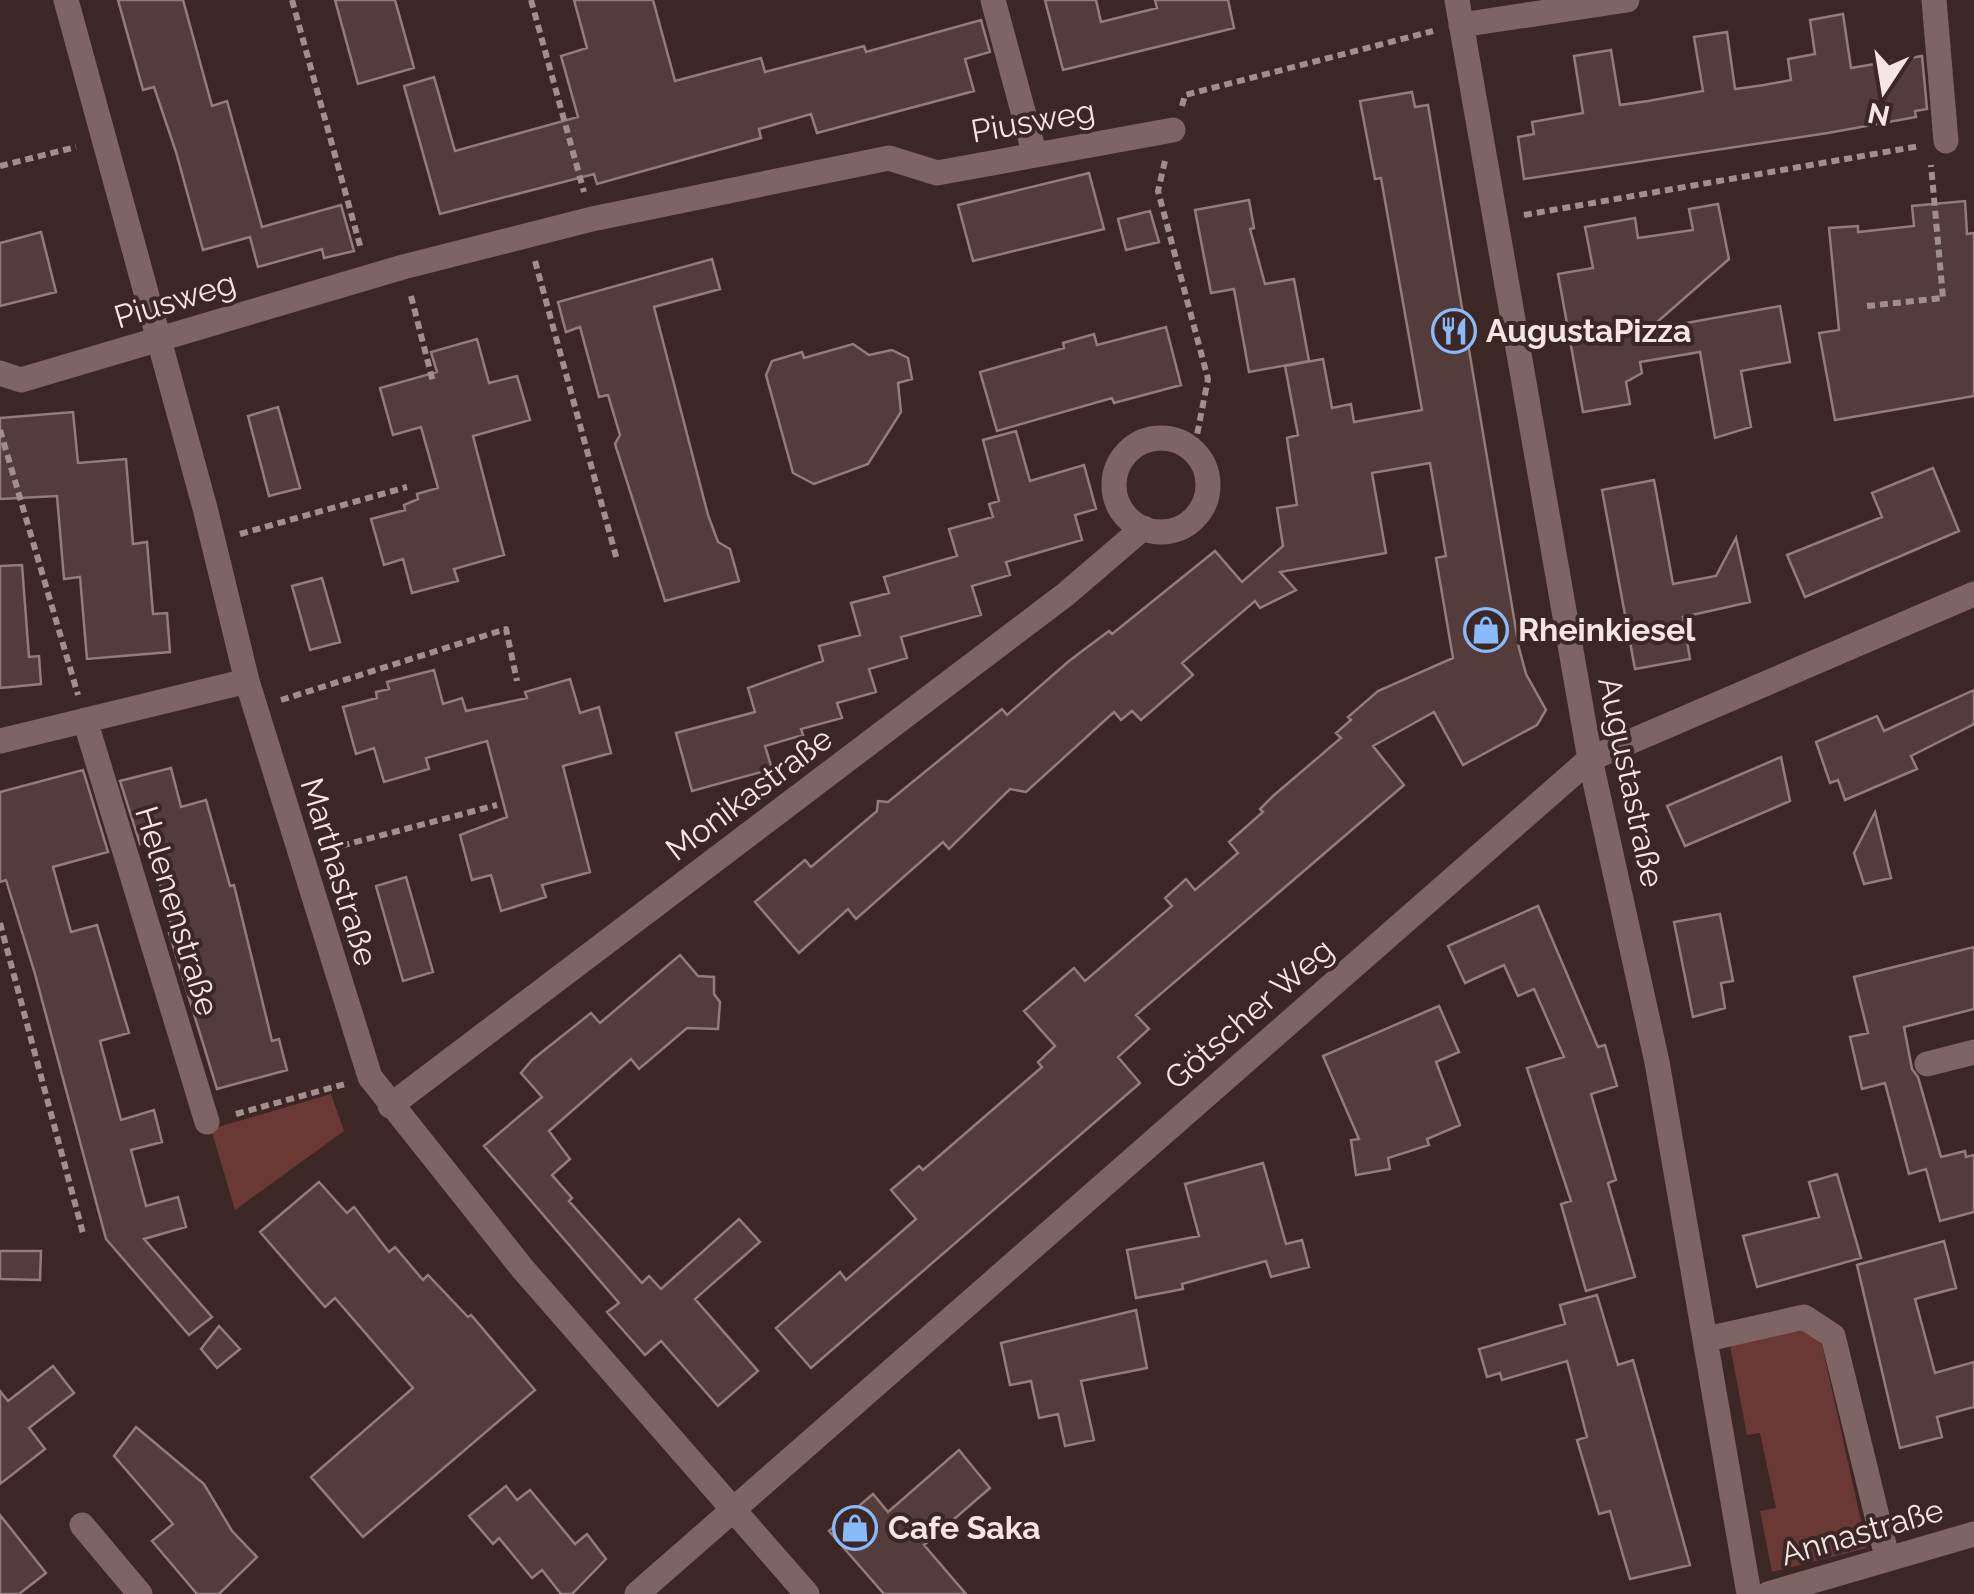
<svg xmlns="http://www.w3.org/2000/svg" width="1974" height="1594" font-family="Raleway,sans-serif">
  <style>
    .green { fill: #6a3936 }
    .building { fill: #533c39; stroke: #957b79; stroke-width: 2.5 }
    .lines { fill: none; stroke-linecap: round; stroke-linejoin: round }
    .path { stroke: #a18f8d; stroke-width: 6; stroke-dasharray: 8 5; stroke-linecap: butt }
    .minor { stroke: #7e6563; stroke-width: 25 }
    .labels { text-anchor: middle; stroke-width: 8; stroke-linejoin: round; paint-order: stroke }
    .street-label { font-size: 32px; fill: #f5e6e4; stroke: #3d2725 }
    .poi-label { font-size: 32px; font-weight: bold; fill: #f5e6e4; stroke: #3d2725; text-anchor: start }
  </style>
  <rect width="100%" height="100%" fill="#3d2725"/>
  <path class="green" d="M331,1094L344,1131L235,1210L211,1129Z
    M1784,1328L1806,1330L1822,1345L1867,1548L1772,1572L1760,1511L1776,1508L1760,1433L1747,1435L1729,1340Z"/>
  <path class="building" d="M118,0H183L212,106L227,101L262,227L341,205L354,251L324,258L322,249L258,267L250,237L203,250L176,152L154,87L143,90Z
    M335,0H395L414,68L358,84Z
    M574,0H653L675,81L761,58L765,72L864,46L866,52L981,20L990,52L965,59L974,91L817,133L811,114L759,129L761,138L597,184L594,174L440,214L404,86L434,77L455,151L578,117L561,56L587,48Z
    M1045,0H1096L1101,22L1157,8L1155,0H1228L1234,28L1063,70Z
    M1843,14L1851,68L1922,56L1927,109L1915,111L1916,117L1828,133L1524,179L1518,137L1534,134L1532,122L1583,113L1574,56L1611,50L1620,105L1648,101L1703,91L1694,37L1727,32L1735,89L1764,85L1791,80L1788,59L1815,54L1810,20Z
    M1412,92L1415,107L1428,105L1519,648L1526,674L1546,710L1537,725L1463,765L1434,712L1373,746L1404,785L1136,1015L1149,1029L1118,1057L1140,1083L811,1368L776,1328L840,1272L846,1280L916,1219L891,1190L919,1166L923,1170L1042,1067L1038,1062L1055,1046L1024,1011L1074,968L1085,981L1172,906L1165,898L1186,879L1195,890L1238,853L1229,842L1263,812L1260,809L1273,796L1341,738L1336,733L1351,720L1348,717L1378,691L1453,658L1436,558L1446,556L1430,463L1372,473L1386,553L1280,572L1296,590L1260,608L1255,601L1182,663L1193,675L1141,720L1132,711L1121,720L1114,712L1026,792L1010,789L949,849L943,842L856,919L848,909L799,953L755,902L805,860L811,867L877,811L878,801L888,802L1002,709L1007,715L1069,661L1109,631L1112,634L1215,551L1242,582L1283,546L1277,508L1297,505L1287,438L1298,435L1285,366L1323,359L1332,408L1351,404L1354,422L1422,410L1381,178L1375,179L1360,101Z
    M1089,173L1104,229L973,261L958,205Z
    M1249,200L1254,228L1250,229L1265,284L1294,279L1309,361L1249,372L1234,289L1211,293L1195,210Z
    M1965,201L1967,234L1974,233V396L1835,420L1819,333L1839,330L1829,228L1858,226V232L1914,226L1912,206Z
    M1718,204L1729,259L1648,330L1780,306L1790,362L1741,371L1751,427L1715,438L1700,352L1640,362L1642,373L1626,382L1630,404L1583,412L1558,274L1593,268L1585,227L1635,218L1638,238L1693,230L1689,209Z
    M1150,211L1159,242L1126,250L1118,219Z
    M41,232L56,292L0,306V243Z
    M712,259L720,289L654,307L708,515L718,542L730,549L739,581L665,601L615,444L620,435L608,395L599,397L580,327L566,332L558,302Z
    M1166,327L1181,385L1114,403L1112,398L997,431L980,372L1064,348L1063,343L1094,334L1097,345Z
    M477,339L489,383L517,376L530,420L473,436L504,555L454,569L458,581L412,593L403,559L384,565L371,519L405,510L404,505L418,499L417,494L438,488L421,427L393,435L380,388L437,372L431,352Z
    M853,344L869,355L892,350L908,358L912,379L898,383L901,412L868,464L814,484L793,473L766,375L772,361L802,352L804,358Z
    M278,407L300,488L269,496L248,416Z
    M73,412L78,463L126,459L133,544L147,542L153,614L167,613L170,652L87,659L80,577L64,579L57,496L0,499V418Z
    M1016,431L1030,481L1084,465L1096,509L1075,515L1082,540L1006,562L1010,575L972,586L981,615L901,637L907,658L869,669L876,692L837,703L842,718L801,729L803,735L765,746L772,769L692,791L676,733L755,712L748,688L823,661L819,646L860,635L851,603L889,593L884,577L957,556L949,529L993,517L989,504L999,501L983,440Z
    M1933,468L1959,531L1805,597L1787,555L1882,517L1872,493Z
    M1654,480L1673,584L1716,576L1736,538L1750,602L1683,617L1690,659L1635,669L1602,490Z
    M22,565L29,657L39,656L41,684L0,688V566Z
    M322,578L340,642L310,650L292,586Z
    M434,670L443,704L462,698L466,711L527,698L525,692L570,679L580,713L599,707L611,753L563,766L590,872L542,885L546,897L501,911L491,875L472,880L460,835L507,817L487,741L426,758L429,769L384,782L374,748L356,754L343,707L377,698L376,692L389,689L387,682Z
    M1974,690V724L1911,756L1917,769L1845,800L1838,780L1830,783L1816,742L1877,716L1884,731Z
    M1781,757L1790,801L1685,846L1667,806Z
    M171,768L181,807L206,800L230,886L234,885L272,1041L279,1039L287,1070L217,1089L169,933L173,932L151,852L145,843L140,844L120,781Z
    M83,770L108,852L53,867L71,932L97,925L129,1033L100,1041L121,1120L154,1110L162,1142L131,1150L146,1206L178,1197L186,1227L144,1239L212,1317L189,1335L106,1239L35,974L6,880L0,882V792Z
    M1875,812L1891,878L1864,884L1854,853Z
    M406,877L433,972L403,981L376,886Z
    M1538,906L1598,1047L1605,1045L1617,1086L1591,1094L1616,1180L1608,1183L1635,1277L1586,1291L1561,1204L1571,1201L1527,1068L1564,1057L1534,989L1518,996L1504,965L1465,983L1448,946Z
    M1720,914L1733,981L1721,983L1725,1008L1693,1017L1674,922Z
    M1974,947V1009L1904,1027L1912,1069L1918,1077L1941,1157L1965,1151L1966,1157L1974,1155V1212L1940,1221L1926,1169L1909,1174L1885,1083L1862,1089L1850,1037L1868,1033L1854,977Z
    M680,955L698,976L714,977V994L720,1002L718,1029L687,1028L639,1069L631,1059L549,1131L570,1159L552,1175L572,1198L569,1201L642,1283L649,1276L661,1289L739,1219L760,1242L695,1299L758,1371L718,1406L661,1341L645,1355L607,1312L619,1303L484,1146L542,1097L521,1073L532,1060L591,1013L600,1023Z
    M1439,1006L1459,1052L1436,1062L1460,1125L1427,1139L1429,1145L1388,1158L1390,1169L1356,1175L1351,1140L1359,1139L1323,1056Z
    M1263,1163L1286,1244L1302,1240L1309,1267L1271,1277L1266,1261L1182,1284L1183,1289L1136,1298L1127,1250L1199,1236L1185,1184Z
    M1837,1174L1861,1258L1757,1287L1743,1236L1819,1217L1809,1182Z
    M319,1182L347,1213L354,1207L389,1252L395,1247L423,1280L428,1275L468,1317L471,1315L535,1390L363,1537L311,1477L413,1388L335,1298L325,1307L260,1232Z
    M1944,1241L1956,1288L1915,1299L1935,1373L1974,1362V1407L1937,1417L1942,1437L1900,1448L1857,1265Z
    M0,1251H41L40,1280L0,1279Z
    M1597,1295L1618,1365L1633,1360L1690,1565L1630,1579L1610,1511L1599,1514L1577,1440L1587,1437L1567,1361L1502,1380L1500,1373L1487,1377L1479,1349L1565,1324L1560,1305Z
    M1136,1310L1147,1368L1081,1381L1094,1440L1065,1446L1058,1414L1039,1418L1031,1381L1010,1385L1001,1343Z
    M219,1326L240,1349L217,1368L201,1349Z
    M53,1366L74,1393L29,1428L45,1449L0,1484V1391L8,1401Z
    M136,1427L204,1484L232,1531L257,1557L219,1594H197L152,1541L173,1524L114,1456Z
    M959,1450L990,1488L924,1545L966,1594H884L829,1531L873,1494L888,1512Z
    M506,1486L517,1500L530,1490L575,1544L587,1534L606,1559L572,1594H561L542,1570L532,1578L499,1538L493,1544L469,1516Z
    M0,1515L46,1573L19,1594H0Z"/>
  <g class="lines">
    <path class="path" d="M292,0L361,249
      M531,0L584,192
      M1182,106L1185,95L1433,31
      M1165,161L1158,191L1208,379L1194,450
      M0,166L76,147
      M1524,215L1920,146
      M535,261L617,560
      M411,296L433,382
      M1867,306L1943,298L1931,165
      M0,430L78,695
      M240,534L407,487
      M281,700L506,629L517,681
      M329,849L497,805
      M0,923L84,1237
      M236,1114L345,1084"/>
    <path class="minor" d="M66,0L205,508L247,681L370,1077L522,1268L807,1594
      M993,0L1034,152
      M1457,0L1590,759L1657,1062L1749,1594
      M1934,0L1946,141
      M1461,25L1627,0
      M0,373L21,380L403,267L592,219L889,158L937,173L1173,130
      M1114 485a47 47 0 1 1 94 0a47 47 0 1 1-94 0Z
      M85,720L207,1122
      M0,741L247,681
      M1927,1064L1974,1052
      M390,1106L1066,594L1143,528
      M1707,1339L1804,1317L1833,1336L1887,1557
      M82,1525L140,1594
      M637,1594L1590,759L1974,594
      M1768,1594L1974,1534"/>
  </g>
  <defs>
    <g id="restaurant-ring" transform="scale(2.25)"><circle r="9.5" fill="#3d2725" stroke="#89bafc" stroke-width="1.5"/><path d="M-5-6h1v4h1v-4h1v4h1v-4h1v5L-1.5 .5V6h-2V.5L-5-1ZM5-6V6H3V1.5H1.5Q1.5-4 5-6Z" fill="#89bafc"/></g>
    <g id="shop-ring" transform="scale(2.25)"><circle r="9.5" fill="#3d2725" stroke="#89bafc" stroke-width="1.5"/><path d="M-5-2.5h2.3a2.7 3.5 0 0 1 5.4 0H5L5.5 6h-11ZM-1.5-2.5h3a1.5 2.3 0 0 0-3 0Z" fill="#89bafc"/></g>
  </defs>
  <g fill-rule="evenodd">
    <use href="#restaurant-ring" x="1454" y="331"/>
    <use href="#shop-ring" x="1486" y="630"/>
    <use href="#shop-ring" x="855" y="1528"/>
  </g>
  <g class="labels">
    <g class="street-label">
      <text transform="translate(1033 121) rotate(-10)" y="11">Piusweg</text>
      <text transform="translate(175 300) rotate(-17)" y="11">Piusweg</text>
      <text transform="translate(1631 782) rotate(78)" y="11">Augustastraße</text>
      <text transform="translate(749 794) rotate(-37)" y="11">Monikastraße</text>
      <text transform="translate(339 872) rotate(73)" y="11">Marthastraße</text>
      <text transform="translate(177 911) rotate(73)" y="11">Helenenstraße</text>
      <text transform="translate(1249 1014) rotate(-41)" y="11">Götscher Weg</text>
      <text transform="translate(1862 1532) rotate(-16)" y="11">Annastraße</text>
    </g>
    <g class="poi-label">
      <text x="1486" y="342">AugustaPizza</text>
      <text x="1518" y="641">Rheinkiesel</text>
      <text x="888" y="1539">Cafe Saka</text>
    </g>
  </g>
  <g transform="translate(1884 90) rotate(192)" stroke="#3d2725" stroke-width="8" paint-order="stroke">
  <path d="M0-8L18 38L0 25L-18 38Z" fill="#f5e6e4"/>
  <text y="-15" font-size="28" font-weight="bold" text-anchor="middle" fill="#f5e6e4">N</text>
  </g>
</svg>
